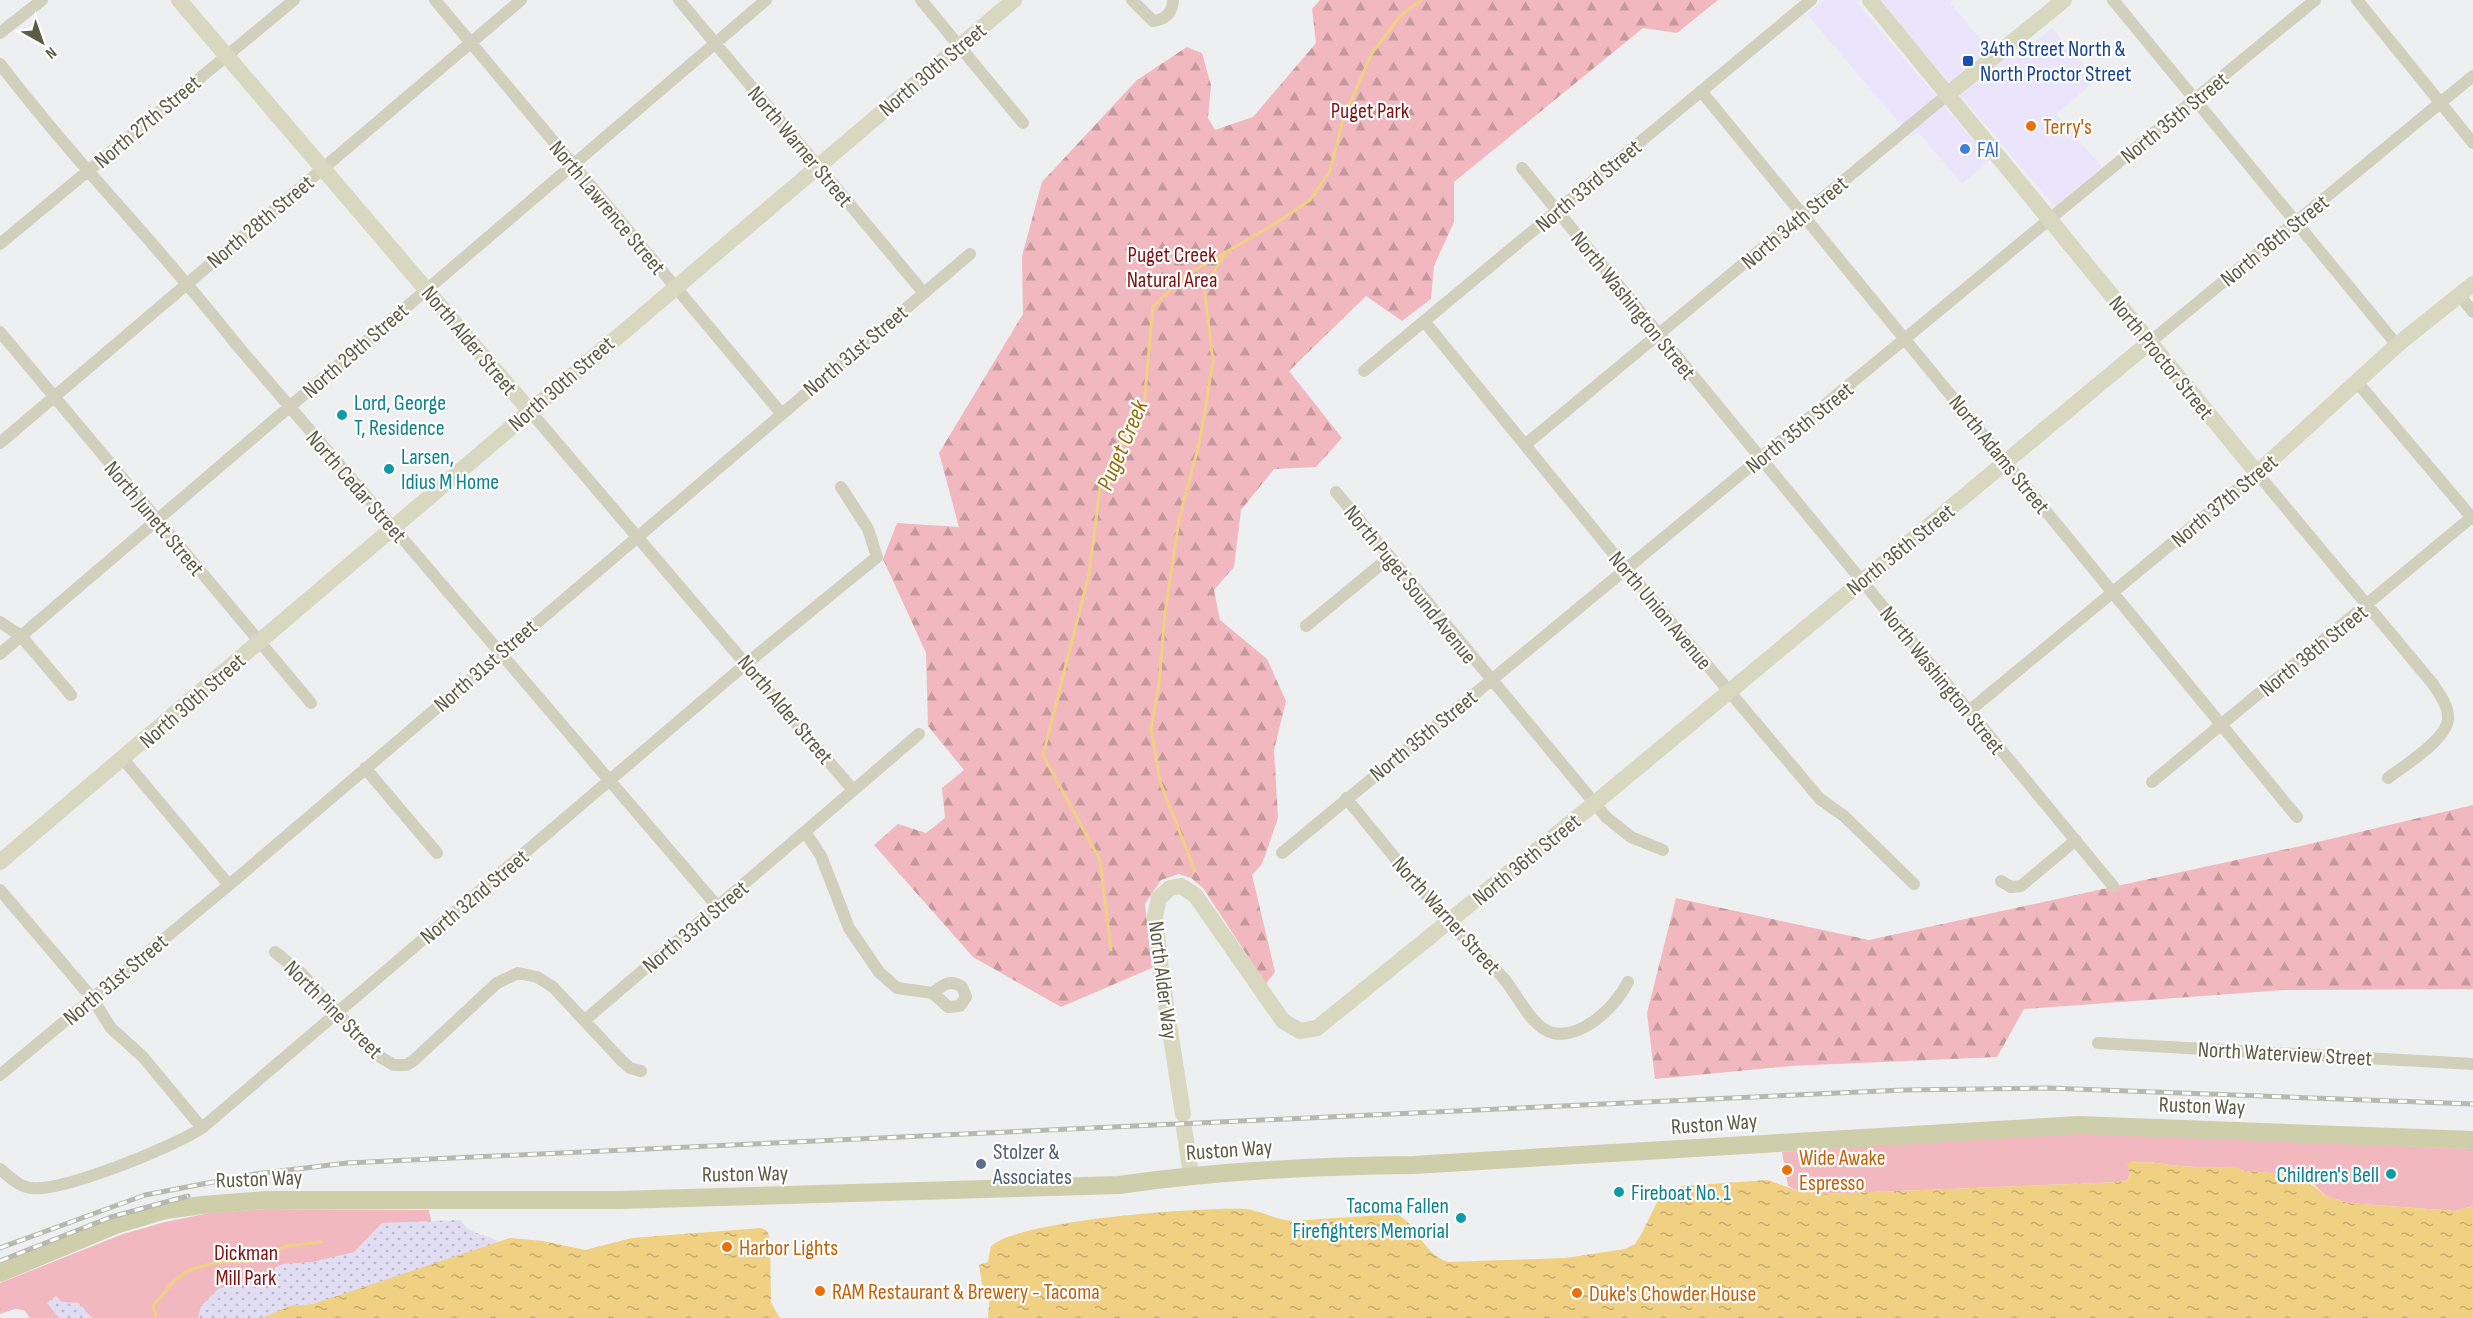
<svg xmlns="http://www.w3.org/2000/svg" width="2473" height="1318" font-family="'Sofia Sans Condensed',sans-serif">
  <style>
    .commercial { fill: #eae5fd }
    .green { fill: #f1b9bf }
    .forest { fill: url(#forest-firs) }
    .sand { fill: url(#sand-dots) }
    .water { fill: url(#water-ripples) }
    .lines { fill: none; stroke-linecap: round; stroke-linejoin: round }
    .stream { stroke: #f0d083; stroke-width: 3 }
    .street { stroke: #d1d0bd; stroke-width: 12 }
    .secondary { stroke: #d7d8bf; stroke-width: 16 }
    .primary { stroke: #ceceab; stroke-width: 18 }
    .rail-casing { stroke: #b7b8af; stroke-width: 5 }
    .rail { stroke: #fff; stroke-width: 3; stroke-dasharray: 9; stroke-linecap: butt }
    .transit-dot { fill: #1a4fb4; stroke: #fff; stroke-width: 2 }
    .food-dot { fill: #e8710a; stroke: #fff; stroke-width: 2 }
    .shop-dot { fill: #3f7fe0; stroke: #fff; stroke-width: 2 }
    .culture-dot { fill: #0f9aa8; stroke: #fff; stroke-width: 2 }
    .service-dot { fill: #5c6f8a; stroke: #fff; stroke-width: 2 }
    .labels { text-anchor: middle; stroke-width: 4.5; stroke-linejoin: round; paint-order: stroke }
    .transit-label { font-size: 22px; fill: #164399; stroke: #fff; text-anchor: start }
    .street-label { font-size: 22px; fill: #5c5b45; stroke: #fff }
    .park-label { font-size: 22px; fill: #811212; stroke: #fff }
    .food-label { font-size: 22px; fill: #c56008; stroke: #fff; text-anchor: start }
    .shop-label { font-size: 22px; fill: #366cbe; stroke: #fff; text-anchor: start }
    .culture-label { font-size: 22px; fill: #0d838f; stroke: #fff; text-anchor: start }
    .service-label { font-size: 22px; fill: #4e5e75; stroke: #fff; text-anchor: start }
    .water-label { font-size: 24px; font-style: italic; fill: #976d07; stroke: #fff }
  </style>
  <defs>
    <pattern id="forest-firs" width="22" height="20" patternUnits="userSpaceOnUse" patternTransform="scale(1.5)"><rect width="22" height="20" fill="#f1b9bf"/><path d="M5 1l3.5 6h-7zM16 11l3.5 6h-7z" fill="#c6999d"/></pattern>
    <pattern id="sand-dots" width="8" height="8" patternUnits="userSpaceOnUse" patternTransform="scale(1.5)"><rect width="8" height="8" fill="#e1ddf3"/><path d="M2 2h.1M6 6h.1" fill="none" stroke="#bab6c7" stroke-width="1.8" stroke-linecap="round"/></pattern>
    <pattern id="water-ripples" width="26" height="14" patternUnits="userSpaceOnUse" patternTransform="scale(1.5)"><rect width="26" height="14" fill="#f0d083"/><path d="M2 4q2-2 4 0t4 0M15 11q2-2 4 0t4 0" fill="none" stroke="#c6ac6d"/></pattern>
  </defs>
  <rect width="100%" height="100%" fill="#edeff0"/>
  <path class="commercial" d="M1824,0H1857L1858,4L1990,160L1962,184L1918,132L1911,137L1807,14Z
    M1879,0H1953L1950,3L1984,43L1992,37L2013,61L2052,28L2096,80L2056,114L2102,167L2055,207Z"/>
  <path class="green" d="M2037,1134H2123L2473,1149V1206L2455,1211L2348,1203L2326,1196L2309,1180L2299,1175L2244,1171L2238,1168C2210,1167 2183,1168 2156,1163C2148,1161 2142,1164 2133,1161L2128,1179L2122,1182L1822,1194L1798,1191L1788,1186L1782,1152Z
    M267,1209L429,1210L439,1261L262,1318H30L24,1310L15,1309L0,1314V1283L123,1234L165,1222L210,1213Z"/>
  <path class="forest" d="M1320,0H1718L1677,33L1643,28L1454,182V222L1434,266L1431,299L1402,321L1366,296L1289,371L1342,438L1316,467L1274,469L1241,510L1234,567L1214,590L1220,620L1267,659L1286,701L1274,750L1278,818L1262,864L1252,875L1275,972L1266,984L1203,888L1191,878L1179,874L1161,880L1145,904L1152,968L1061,1007L973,957L874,845L898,824L926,833L945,818L942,788L964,770L928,726L926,653L883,559L897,523L959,527L939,453L1023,314L1022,256L1042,182L1137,80L1187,47L1202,53L1211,85L1208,118L1215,130L1253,117L1316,43L1312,9Z
    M2473,805V989L2284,990L2024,1009L1997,1057L1790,1066L1655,1079L1647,1013L1676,898L1869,940L2301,846Z"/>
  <path class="sand" d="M460,1220C475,1239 484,1231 499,1243L313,1304L290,1306L262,1318H198L201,1306L218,1289L265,1273L282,1264L312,1262L354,1252L382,1223Z
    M56,1296L62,1302L79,1303L92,1318H59L47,1303Z"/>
  <path class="water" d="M2133,1161C2142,1164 2148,1161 2156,1163C2183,1168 2211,1167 2238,1168L2244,1171L2299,1175L2326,1196L2348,1203L2455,1211L2473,1206V1318H988L990,1292L982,1284L979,1265L988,1262L991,1246C1019,1220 1201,1207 1244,1209C1261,1210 1275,1220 1292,1221L1396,1214C1419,1224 1422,1255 1449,1262L1565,1258L1625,1249L1635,1244L1642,1233L1661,1194L1682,1186L1768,1180L1798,1191L1822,1194L2122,1182L2128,1179L2130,1173L2127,1164Z
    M761,1228L767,1231L770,1238L771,1303L780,1318H262L290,1306L313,1304L510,1238L543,1241L585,1250L632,1238Z"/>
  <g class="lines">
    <path class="stream" d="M1195,871L1160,782L1151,728L1159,684L1165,614L1179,520L1200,440L1213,361L1204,287L1226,253
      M1111,950L1100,860L1043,755L1089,574L1100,487L1144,405L1153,307L1183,277L1273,225L1310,200L1330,171L1343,119L1372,53L1401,15L1421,0
      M156,1318L153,1306L175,1280L189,1270L214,1263L246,1262L287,1246L322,1242"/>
    <path class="street" d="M435,0L781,413
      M679,0L923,292
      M921,0L1023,123
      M1132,0L1153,21C1165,20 1173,12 1173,0
      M2113,0L2397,345
      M2357,0L2473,143
      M0,33L42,0
      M0,64C74,161 161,248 236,344L717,906
      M1701,91L2297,817
      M1522,168L2113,886
      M0,244L294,0
      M2459,295L2473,312
      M1424,321L1626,569L1820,799L1844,816L1914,884
      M0,332L311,703
      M2150,342L2473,76
      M1364,371L1811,0
      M2357,382L2473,519
      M529,410L853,790
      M0,443L521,0
      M1525,445L1947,95
      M1336,492L1606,817L1631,837L1663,850
      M0,622L21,636L71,695
      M1306,626L1390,557
      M0,654L766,0
      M1969,711L2257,473L2433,684C2439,694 2449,706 2448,719C2447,739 2404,766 2388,778
      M123,759L229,885
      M365,768L437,853
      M2152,782L2473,516
      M1346,798C1380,839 1413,881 1448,921C1466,941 1487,959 1505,980C1518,996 1532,1028 1553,1033C1584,1039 1616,1005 1628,982
      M805,832L821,856L849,928L879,972L897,988L933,993L948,1007L960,1006L966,997L962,987C950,978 942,986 933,993
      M1282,853L2315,0
      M2001,881L2011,887L2021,886L2076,840
      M0,890L92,998L111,1028L143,1057L202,1128
      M275,952L302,974L375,1054L394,1065H406L413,1061L497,983L518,973L537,977L553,987L622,1061L630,1068L641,1071
      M585,1020L919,734
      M2098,1043L2473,1064
      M0,1075L229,885L970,254
      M0,1169C9,1176 19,1187 31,1188C63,1192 173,1147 202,1128L747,663L877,557L868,529L841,487"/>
    <path class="secondary" d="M179,0L529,410
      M1870,0L2257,473L2397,345L2473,284
      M1947,95L2064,0
      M0,862L1014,0
      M1183,1114L1161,973L1155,916L1159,898L1170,888L1181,886L1195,895L1283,1021L1300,1031L1317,1028L1595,803L2150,342
      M1184,1128L1191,1175"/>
    <path class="primary" d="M0,1273L118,1224L165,1210L203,1205L266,1200H619L1119,1185C1217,1171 1315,1166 1413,1165L2078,1125L2473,1140"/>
    <g class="rail-casing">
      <path id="rail" d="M0,1248L145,1195L255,1174L347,1163L1903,1090L2048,1088L2473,1104
        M0,1261L111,1217L188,1196"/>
    </g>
    <use href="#rail" class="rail"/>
  </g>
  <rect class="transit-dot" x="1962" y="55" width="12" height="12" rx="3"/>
  <g class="food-dot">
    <circle cx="2031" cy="126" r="6"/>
    <circle cx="1787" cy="1170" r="6"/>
    <circle cx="727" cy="1247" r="6"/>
    <circle cx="820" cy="1291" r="6"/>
    <circle cx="1577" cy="1293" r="6"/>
  </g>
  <circle class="shop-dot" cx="1965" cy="149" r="6"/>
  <g class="culture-dot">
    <circle cx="342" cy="415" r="6"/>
    <circle cx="389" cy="469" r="6"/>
    <circle cx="2391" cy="1174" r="6"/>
    <circle cx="1619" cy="1192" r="6"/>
    <circle cx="1461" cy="1218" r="6"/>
  </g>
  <circle class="service-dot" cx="981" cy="1164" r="6"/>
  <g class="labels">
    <g class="transit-label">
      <text x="1980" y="56">34th Street North &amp;<tspan x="1980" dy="25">North Proctor Street</tspan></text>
    </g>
    <g class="street-label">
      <text transform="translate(932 69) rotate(-40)" y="8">North 30th Street</text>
      <text transform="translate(2174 117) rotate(-39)" y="8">North 35th Street</text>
      <text transform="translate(147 121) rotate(-40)" y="8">North 27th Street</text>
      <text transform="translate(801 146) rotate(50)" y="8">North Warner Street</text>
      <text transform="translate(1588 185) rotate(-40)" y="8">North 33rd Street</text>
      <text transform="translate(608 207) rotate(50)" y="8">North Lawrence Street</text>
      <text transform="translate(260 221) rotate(-40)" y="8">North 28th Street</text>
      <text transform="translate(1794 222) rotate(-40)" y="8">North 34th Street</text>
      <text transform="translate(2274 240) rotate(-39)" y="8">North 36th Street</text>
      <text transform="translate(1634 305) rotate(51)" y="8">North Washington Street</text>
      <text transform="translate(470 340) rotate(50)" y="8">North Alder Street</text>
      <text transform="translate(355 350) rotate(-41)" y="8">North 29th Street</text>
      <text transform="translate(855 350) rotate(-40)" y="8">North 31st Street</text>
      <text transform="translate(2162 357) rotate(51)" y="8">North Proctor Street</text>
      <text transform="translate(561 383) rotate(-41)" y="8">North 30th Street</text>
      <text transform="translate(1799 427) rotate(-39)" y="8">North 35th Street</text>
      <text transform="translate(2000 454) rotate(51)" y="8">North Adams Street</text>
      <text transform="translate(357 486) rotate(49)" y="8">North Cedar Street</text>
      <text transform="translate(2224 500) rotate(-40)" y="8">North 37th Street</text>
      <text transform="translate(155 518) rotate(50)" y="8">North Junett Street</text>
      <text transform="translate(1900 549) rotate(-39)" y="8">North 36th Street</text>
      <text transform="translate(1411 584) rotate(51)" y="8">North Puget Sound Avenue</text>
      <text transform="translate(1661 610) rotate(50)" y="8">North Union Avenue</text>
      <text transform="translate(2313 650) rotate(-39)" y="8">North 38th Street</text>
      <text transform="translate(485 665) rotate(-41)" y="8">North 31st Street</text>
      <text transform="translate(1943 680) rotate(51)" y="8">North Washington Street</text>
      <text transform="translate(192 700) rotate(-41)" y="8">North 30th Street</text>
      <text transform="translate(786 709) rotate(50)" y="8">North Alder Street</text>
      <text transform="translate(1423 735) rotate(-39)" y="8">North 35th Street</text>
      <text transform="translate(1526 859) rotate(-39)" y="8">North 36th Street</text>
      <text transform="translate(474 896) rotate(-40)" y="8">North 32nd Street</text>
      <text transform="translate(1447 915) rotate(48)" y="8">North Warner Street</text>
      <text transform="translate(695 926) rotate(-40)" y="8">North 33rd Street</text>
      <text transform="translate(115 979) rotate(-40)" y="8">North 31st Street</text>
      <text transform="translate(1164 980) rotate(83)" y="8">North Alder Way</text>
      <text transform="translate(334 1009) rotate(45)" y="8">North Pine Street</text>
      <text transform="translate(2285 1053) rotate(3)" y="8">North Waterview Street</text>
      <text transform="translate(2202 1105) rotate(2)" y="8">Ruston Way</text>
      <text transform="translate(1714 1123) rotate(-4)" y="8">Ruston Way</text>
      <text transform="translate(1229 1149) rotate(-4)" y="8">Ruston Way</text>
      <text transform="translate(745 1173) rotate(-1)" y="8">Ruston Way</text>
      <text transform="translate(259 1178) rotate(-2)" y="8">Ruston Way</text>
    </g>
    <g class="park-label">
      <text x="1370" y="118">Puget Park</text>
      <text x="1172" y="262">Puget Creek<tspan x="1172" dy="25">Natural Area</tspan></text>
      <text x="246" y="1260">Dickman<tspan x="246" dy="25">Mill Park</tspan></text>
    </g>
    <g class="food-label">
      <text x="2043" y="134">Terry's</text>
      <text x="1799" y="1165">Wide Awake<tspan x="1799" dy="25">Espresso</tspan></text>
      <text x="739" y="1255">Harbor Lights</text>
      <text x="832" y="1299">RAM Restaurant &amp; Brewery - Tacoma</text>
      <text x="1589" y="1301">Duke's Chowder House</text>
    </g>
    <g class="shop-label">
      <text x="1977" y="157">FAI</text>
    </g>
    <g class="culture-label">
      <text x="354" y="410">Lord, George<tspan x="354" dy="25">T, Residence</tspan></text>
      <text x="401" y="464">Larsen,<tspan x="401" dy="25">Idius M Home</tspan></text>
      <text x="2379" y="1182" text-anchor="end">Children's Bell</text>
      <text x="1631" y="1200">Fireboat No. 1</text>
      <text x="1449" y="1213" text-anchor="end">Tacoma Fallen<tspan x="1449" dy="25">Firefighters Memorial</tspan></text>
    </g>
    <g class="service-label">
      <text x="993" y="1159">Stolzer &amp;<tspan x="993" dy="25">Associates</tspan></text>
    </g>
    <g class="water-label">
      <text transform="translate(1122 445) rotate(-67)" y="8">Puget Creek</text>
    </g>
  </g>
  <g transform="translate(42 42) rotate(140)" stroke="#ffffff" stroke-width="4.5" paint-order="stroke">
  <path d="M0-4.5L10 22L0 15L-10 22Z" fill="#5c5b45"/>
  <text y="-9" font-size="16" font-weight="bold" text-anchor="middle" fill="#5c5b45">N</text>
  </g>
</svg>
